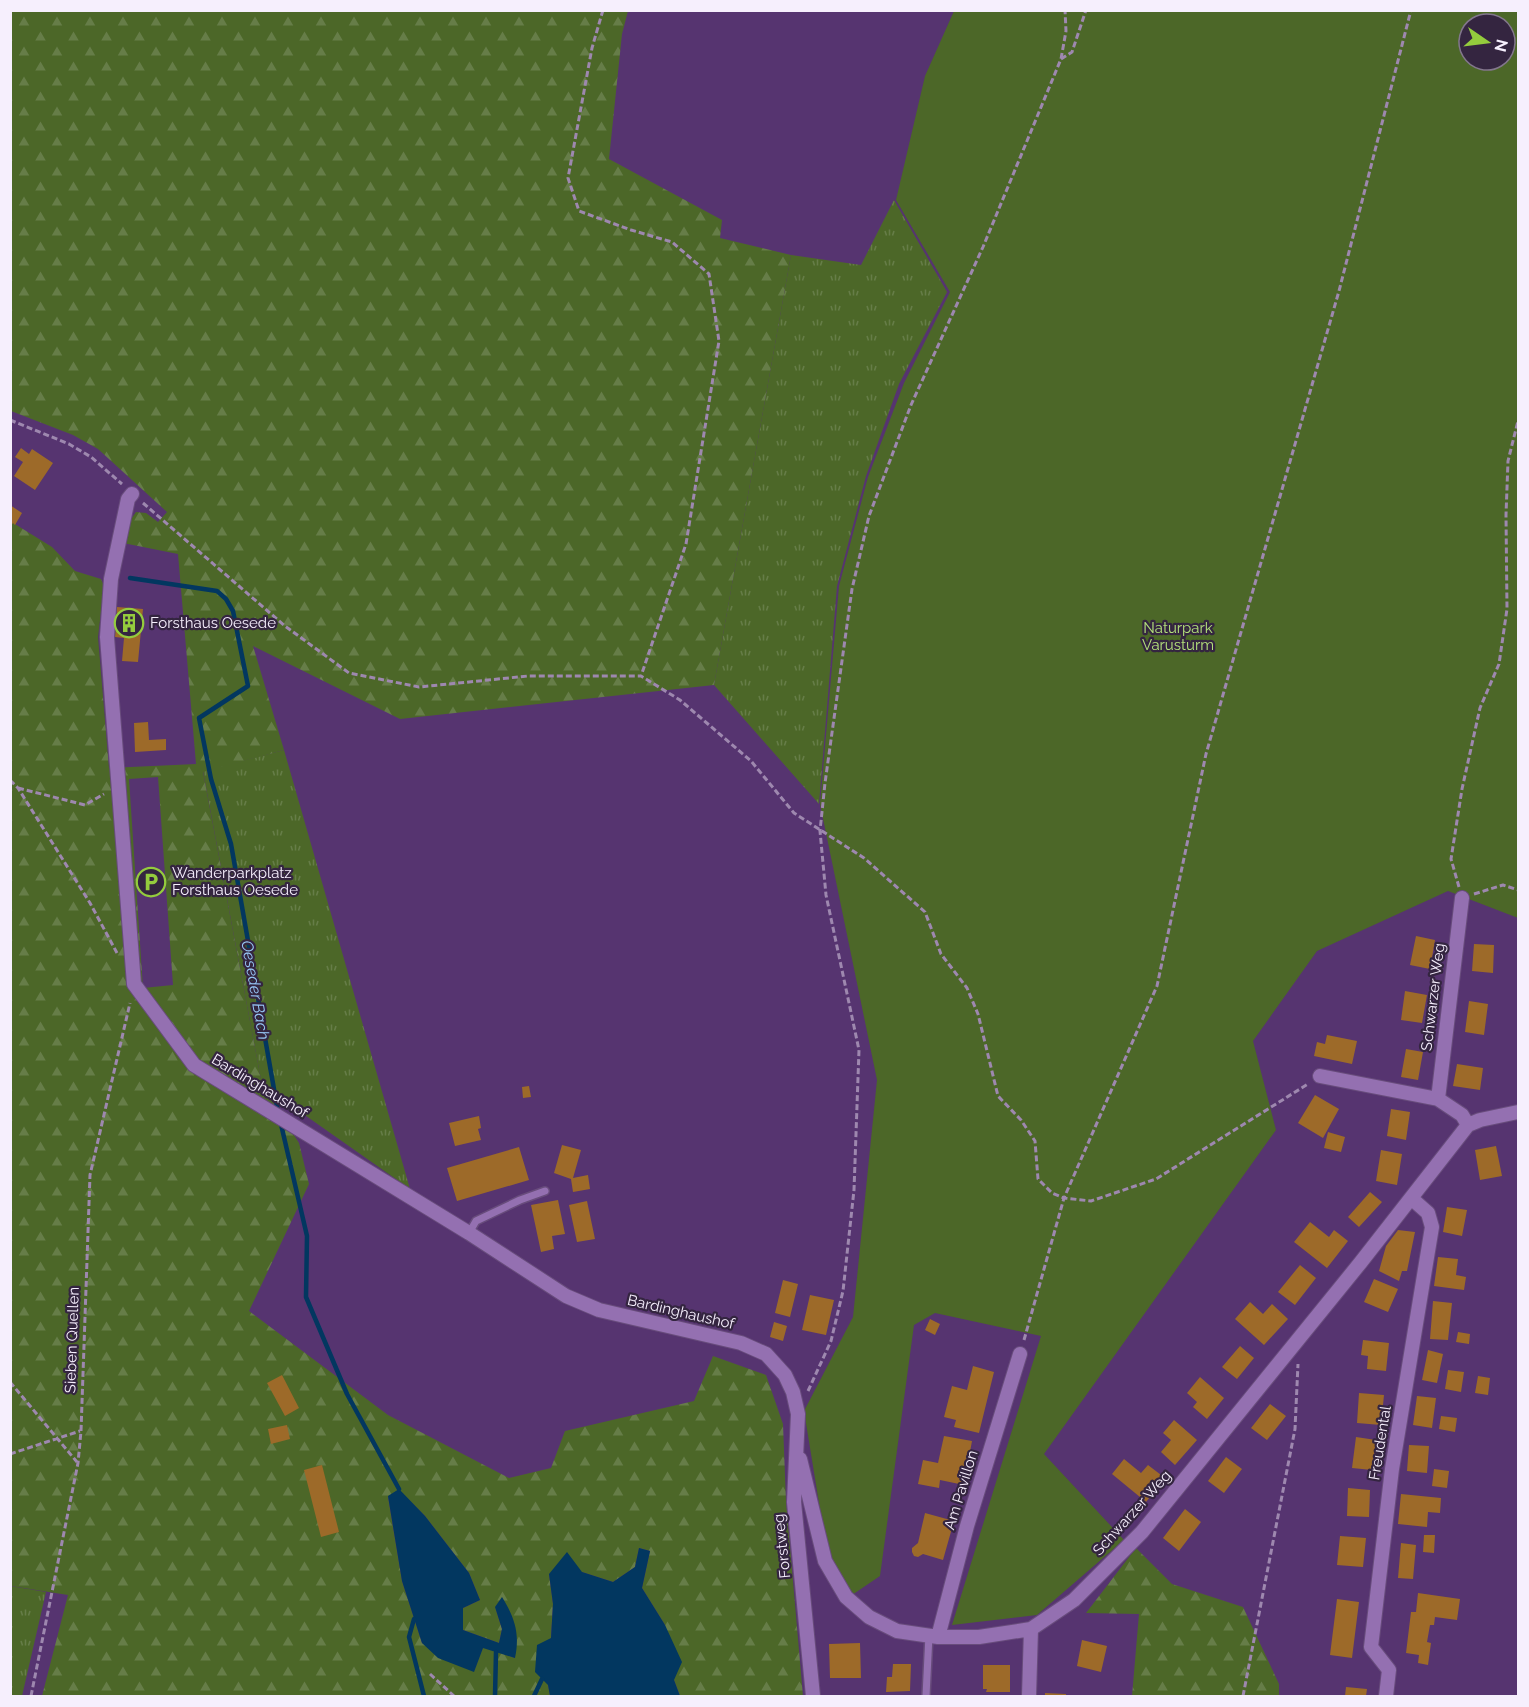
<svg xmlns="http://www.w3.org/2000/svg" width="1529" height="1707" font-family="Raleway,sans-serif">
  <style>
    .grass { fill: url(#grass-tufts) }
    .forest { fill: url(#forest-firs); fill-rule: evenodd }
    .garden { fill: #4c6728; fill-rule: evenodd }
    .water { fill: #023760 }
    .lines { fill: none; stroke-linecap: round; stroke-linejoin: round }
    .stream { stroke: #023760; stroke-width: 4.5 }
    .building { fill: #9d6a29 }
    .lane-casing { stroke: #684c7c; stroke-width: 10 }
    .street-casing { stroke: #684c7c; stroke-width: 16 }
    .path { stroke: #9e88af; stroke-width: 3; stroke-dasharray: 6 3; stroke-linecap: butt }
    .lane { stroke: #9470b1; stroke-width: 7 }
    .street { stroke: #9470b1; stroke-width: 14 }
    .labels { text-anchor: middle; stroke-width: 4.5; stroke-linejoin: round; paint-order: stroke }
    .poi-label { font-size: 15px; fill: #f6effd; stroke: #342540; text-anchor: start }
    .park-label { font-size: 15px; fill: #b4e27b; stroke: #342540 }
    .street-label { font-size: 15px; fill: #f6effd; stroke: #342540 }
    .water-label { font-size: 16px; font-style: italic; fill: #97c7f6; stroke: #342540 }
  </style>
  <defs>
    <pattern id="grass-tufts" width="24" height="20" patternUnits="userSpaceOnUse" patternTransform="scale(1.5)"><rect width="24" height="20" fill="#4c6728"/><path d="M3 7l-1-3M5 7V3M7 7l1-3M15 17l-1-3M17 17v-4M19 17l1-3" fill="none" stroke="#667d48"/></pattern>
    <pattern id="forest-firs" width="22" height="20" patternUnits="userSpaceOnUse" patternTransform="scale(1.5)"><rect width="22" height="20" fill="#4c6728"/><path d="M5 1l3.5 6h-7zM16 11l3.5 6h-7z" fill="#667d48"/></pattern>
  </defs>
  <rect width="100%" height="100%" fill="#563470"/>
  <path class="grass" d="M894,200L947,292L899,384L866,476L837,586L819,804L714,685L791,255L861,265Z
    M284,750L410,1189L262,1085L203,771Z
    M10,1586L46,1592L22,1696H11Z"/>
  <path class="forest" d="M11,11H628L622,34L609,159L722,220L720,238L791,255L714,685L400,719L253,646L284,750L203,772L262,1085L299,1143L309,1184L249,1311L388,1415L509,1478L551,1468L565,1431L694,1401L713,1356L766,1375L783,1424L786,1501L803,1696H680L674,1680L665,1625L642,1588L650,1551L639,1548L635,1567L613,1582L582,1572L549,1574L553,1604L548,1685L550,1696H42L68,1595L11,1586L10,521L52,547L75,571L101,579L104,586L98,637L109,768L196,764L178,554L123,543L129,522L136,512L146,513L158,522L167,512L98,449L73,435L11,411ZM158,777L173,985L143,988L129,779ZM399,1490L425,1516L469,1573L480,1600L463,1608V1630L499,1643L502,1629L495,1607L515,1658L483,1647L474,1671L422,1643L402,1581L388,1497Z
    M1136,1548L1172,1584L1243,1607L1279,1684V1696H1132L1139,1614L1086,1613Z"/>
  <path class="garden" d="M954,11H1518V918L1448,891L1317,951L1253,1041L1276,1130L1044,1454L1124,1540L1037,1615L952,1625L1041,1336L935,1313L914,1325L880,1576L852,1595L828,1558L804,1411L853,1317L877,1080L820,804L839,586L868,477L904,383L950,292L896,200L925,76ZM1469,24H1505V60H1469Z"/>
  <path class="water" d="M399,1489L425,1516L469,1573L480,1600L463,1608V1630L499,1643L502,1629L495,1607L502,1597C515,1618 520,1634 515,1658L483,1648L474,1672L438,1658L422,1643L402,1581L388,1496Z
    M639,1548L650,1551L642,1588L665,1625L682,1662L674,1680L680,1696H550L548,1685L535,1672L537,1645L551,1638L553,1604L549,1574L567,1552L582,1572L613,1582L635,1567Z"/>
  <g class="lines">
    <path class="stream" d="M130,578L217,591L226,599L233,611L248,686L199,718L211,779L231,844L278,1112
      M280,1120L307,1236L306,1297L347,1394L399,1489
      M414,1619L409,1637L424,1696
      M495,1696L496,1652
      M534,1696L542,1679"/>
  </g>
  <path class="building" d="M21,448L29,454L32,449L53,463L35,490L14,476L23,462L15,457Z
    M10,505L22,513L15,525L13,523L10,527Z
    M117,607L143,609L138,662L122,661L124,638L115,637Z
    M148,722L149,740L166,739V750L135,752L134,723Z
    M1416,936L1435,940L1430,969L1410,965Z
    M1474,944L1494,945L1493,973L1472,971Z
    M1405,991L1427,995L1422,1023L1401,1020Z
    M1469,1001L1488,1004L1484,1035L1465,1032Z
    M1327,1035L1357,1041L1352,1064L1314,1056L1317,1042L1325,1044Z
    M1406,1049L1423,1052L1418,1080L1401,1077Z
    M1457,1064L1483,1068L1480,1090L1453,1086Z
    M529,1086L531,1097L523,1098L522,1087Z
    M1315,1095L1339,1109L1323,1138L1298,1123Z
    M1391,1109L1410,1112L1406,1140L1387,1136Z
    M479,1116L481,1128L478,1129L481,1140L455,1146L449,1123Z
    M1328,1132L1345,1137L1341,1152L1324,1148Z
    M562,1145L581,1150L573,1178L588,1175L590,1189L573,1192L571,1179L554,1173Z
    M1496,1146L1502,1176L1480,1180L1475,1150Z
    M519,1147L529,1180L457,1201L447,1168Z
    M1381,1150L1402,1154L1397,1185L1376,1181Z
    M1370,1192L1382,1202L1359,1227L1348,1217Z
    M558,1200L565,1234L552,1236L554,1249L541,1252L531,1205Z
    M587,1201L595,1239L577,1242L569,1205Z
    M1447,1207L1467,1210L1462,1236L1443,1232Z
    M1310,1222L1329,1237L1334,1230L1348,1241L1327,1268L1294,1242Z
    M1398,1230L1415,1232L1407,1271H1402L1399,1281L1379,1271L1386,1246Z
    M1438,1257L1458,1259L1456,1275L1466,1277L1464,1290L1434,1286Z
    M1300,1265L1316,1278L1295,1305L1278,1292Z
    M1374,1279L1398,1289L1388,1312L1364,1302Z
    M783,1280L798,1284L790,1317L775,1313Z
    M810,1295L834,1300L826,1335L802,1330Z
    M1433,1301L1452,1303L1448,1340L1430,1339Z
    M1250,1302L1263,1314L1272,1304L1288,1319L1264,1345L1235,1319Z
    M930,1319L940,1324L935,1335L925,1330Z
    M774,1322L787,1326L783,1341L770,1337Z
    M1458,1332L1470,1334L1469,1344L1456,1342Z
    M1363,1340L1389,1343L1386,1371L1367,1369L1368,1356L1361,1355Z
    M1240,1346L1254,1358L1237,1379L1222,1367Z
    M1428,1350L1443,1354L1437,1383L1422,1380Z
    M973,1366L994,1372L979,1433L954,1427L956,1420L944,1417L952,1386L967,1390Z
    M1448,1370L1464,1372L1461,1392L1445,1389Z
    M282,1375L299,1408L285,1416L267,1383Z
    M1478,1376L1490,1378L1488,1395L1475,1393Z
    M1200,1377L1224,1398L1207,1419L1193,1407L1197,1402L1187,1393Z
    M1359,1393L1384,1395L1381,1425L1357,1423Z
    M1417,1396L1436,1398L1432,1428L1413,1425Z
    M1270,1404L1286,1416L1267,1440L1251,1428Z
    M1441,1416L1457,1418L1455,1432L1439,1429Z
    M1174,1420L1197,1440L1175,1465L1161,1452L1171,1440L1163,1433Z
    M287,1425L290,1439L271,1444L268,1429Z
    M944,1436L972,1441L964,1485L940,1480L939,1488L918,1484L923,1460L938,1463Z
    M1356,1437L1376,1440L1372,1470L1352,1468Z
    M1409,1445L1429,1446L1427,1473L1407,1471Z
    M1226,1457L1242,1469L1224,1493L1208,1481Z
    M1124,1459L1141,1473L1148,1465L1165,1478L1146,1502L1112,1474Z
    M322,1465L339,1532L321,1537L304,1470Z
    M1434,1469L1449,1471L1447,1488L1432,1486Z
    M1348,1488L1370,1490L1369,1517L1347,1516Z
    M1401,1494L1441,1498L1440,1513L1428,1512L1427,1527L1398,1524Z
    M1185,1509L1201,1522L1179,1551L1163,1538Z
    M925,1513L954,1521L943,1560L923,1554L918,1557L914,1556L912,1552V1548L918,1543Z
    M1424,1535H1435L1434,1553L1423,1552Z
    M1340,1536L1366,1538L1363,1567L1337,1565Z
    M1401,1543L1416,1545L1413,1579L1398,1578Z
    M1418,1593L1460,1599L1457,1620L1435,1617L1434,1625H1430L1427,1642L1431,1643L1428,1665L1418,1663L1419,1655L1406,1653L1411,1612H1416Z
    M1337,1599L1359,1602L1352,1658L1330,1655Z
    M1082,1640L1107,1646L1101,1672L1077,1666Z
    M860,1643L861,1678H830L829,1644Z
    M893,1664H911L910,1691L886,1692L887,1677H892Z
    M983,1665H1010V1692H986L987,1689H983Z
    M1346,1687L1367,1689L1366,1696H1345Z
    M1045,1693L1066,1694V1696H1045Z"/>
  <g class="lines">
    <g class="lane-casing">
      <path id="lane" d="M469,1233L476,1221L520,1200L545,1191
        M926,1696L929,1635"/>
    </g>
    <g class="street-casing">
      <path id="street" d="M132,494L128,499L111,579L107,637L134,984L194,1065L469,1233L566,1296L599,1310L741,1343L766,1354L785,1375L793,1392L798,1414L794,1502L813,1696
        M1320,1076L1438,1099L1462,1115L1468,1125
        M1438,1099L1462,898
        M800,1459L825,1561L846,1597L869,1617L897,1631L938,1637H979L1031,1629L1074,1600L1142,1532L1361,1262L1468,1125L1480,1120L1518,1112
        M938,1637L967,1526L1020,1354
        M1029,1696L1031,1629
        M1386,1696L1389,1670L1371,1647L1392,1469L1432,1227L1428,1213L1411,1198"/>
    </g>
    <path class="path" d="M603,10L592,48L568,178L579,211L631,230L672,242L709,274L719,341L686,544L641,676
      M1061,59L1072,52L1086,10
      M10,420L69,444L91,457L122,484
      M143,503L285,626L349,673L419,687L528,676H641L680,700L751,761L794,813L864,858L925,912L941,954L967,988L978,1014L998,1096L1021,1120L1035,1141L1038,1179L1052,1193L1064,1198L1091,1201L1156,1179L1308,1084
      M10,780L18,788L90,903L117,953
      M18,788L85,805L104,794
      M1459,887L1451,859L1462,789L1480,708L1499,664L1507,609L1506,515L1508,461L1518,421
      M1474,894L1503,885L1518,890
      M1024,1340L1064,1198L1157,986L1206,754L1339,291L1411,10
      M10,1382L77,1462
      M808,1391L831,1341L843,1291L854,1190L859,1050L826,895L820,831L825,783L852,589L869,516L911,405L983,247L1061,59L1066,31L1065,10
      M10,1454L80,1431
      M430,1674L454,1696
      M31,1696L78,1463L81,1431L90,1175L130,1003
      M1243,1696L1295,1429L1298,1364"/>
    <use href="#lane" class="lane"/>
    <use href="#street" class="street"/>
  </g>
  <defs>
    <g id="building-ring" transform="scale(1.5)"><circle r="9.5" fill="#342540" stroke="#94cc3d" stroke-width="1.5"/><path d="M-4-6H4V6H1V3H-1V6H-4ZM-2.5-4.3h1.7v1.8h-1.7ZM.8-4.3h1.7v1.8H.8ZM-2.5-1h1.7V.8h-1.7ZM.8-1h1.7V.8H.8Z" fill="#94cc3d"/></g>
    <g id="parking-ring" transform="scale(1.5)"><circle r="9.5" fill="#342540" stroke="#94cc3d" stroke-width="1.5"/><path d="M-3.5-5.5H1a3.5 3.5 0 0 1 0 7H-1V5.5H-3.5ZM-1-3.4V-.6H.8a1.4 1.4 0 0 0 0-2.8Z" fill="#94cc3d"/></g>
  </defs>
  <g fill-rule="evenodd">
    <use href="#building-ring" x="129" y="623"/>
    <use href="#parking-ring" x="151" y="882"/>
  </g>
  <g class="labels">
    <g class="poi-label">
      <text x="150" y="628">Forsthaus Oesede</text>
      <text x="172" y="878">Wanderparkplatz<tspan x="172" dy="17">Forsthaus Oesede</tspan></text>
    </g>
    <g class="park-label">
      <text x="1178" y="633">Naturpark<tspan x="1178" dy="17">Varusturm</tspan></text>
    </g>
    <g class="street-label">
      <text transform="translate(1433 997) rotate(-83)" y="5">Schwarzer Weg</text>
      <text transform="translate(260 1086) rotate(31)" y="5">Bardinghaushof</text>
      <text transform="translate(681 1312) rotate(13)" y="5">Bardinghaushof</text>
      <text transform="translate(72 1340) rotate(-88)" y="5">Sieben Quellen</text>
      <text transform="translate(1380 1443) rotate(-81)" y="5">Freudental</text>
      <text transform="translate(961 1490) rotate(-73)" y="5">Am Pavillon</text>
      <text transform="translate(1132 1513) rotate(-48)" y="5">Schwarzer Weg</text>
      <text transform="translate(782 1546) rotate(-96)" y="5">Forstweg</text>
    </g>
    <g class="water-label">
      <text transform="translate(256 990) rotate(80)" y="6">Oeseder Bach</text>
    </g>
  </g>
  <rect width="1529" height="1707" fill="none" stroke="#f6effd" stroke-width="24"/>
  <g transform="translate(1487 42) rotate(104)"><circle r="28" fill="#342540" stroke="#82768c" stroke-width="1.5"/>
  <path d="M0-4.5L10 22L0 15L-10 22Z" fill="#94cc3d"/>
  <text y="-9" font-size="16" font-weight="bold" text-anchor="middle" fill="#f6effd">N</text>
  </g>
</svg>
